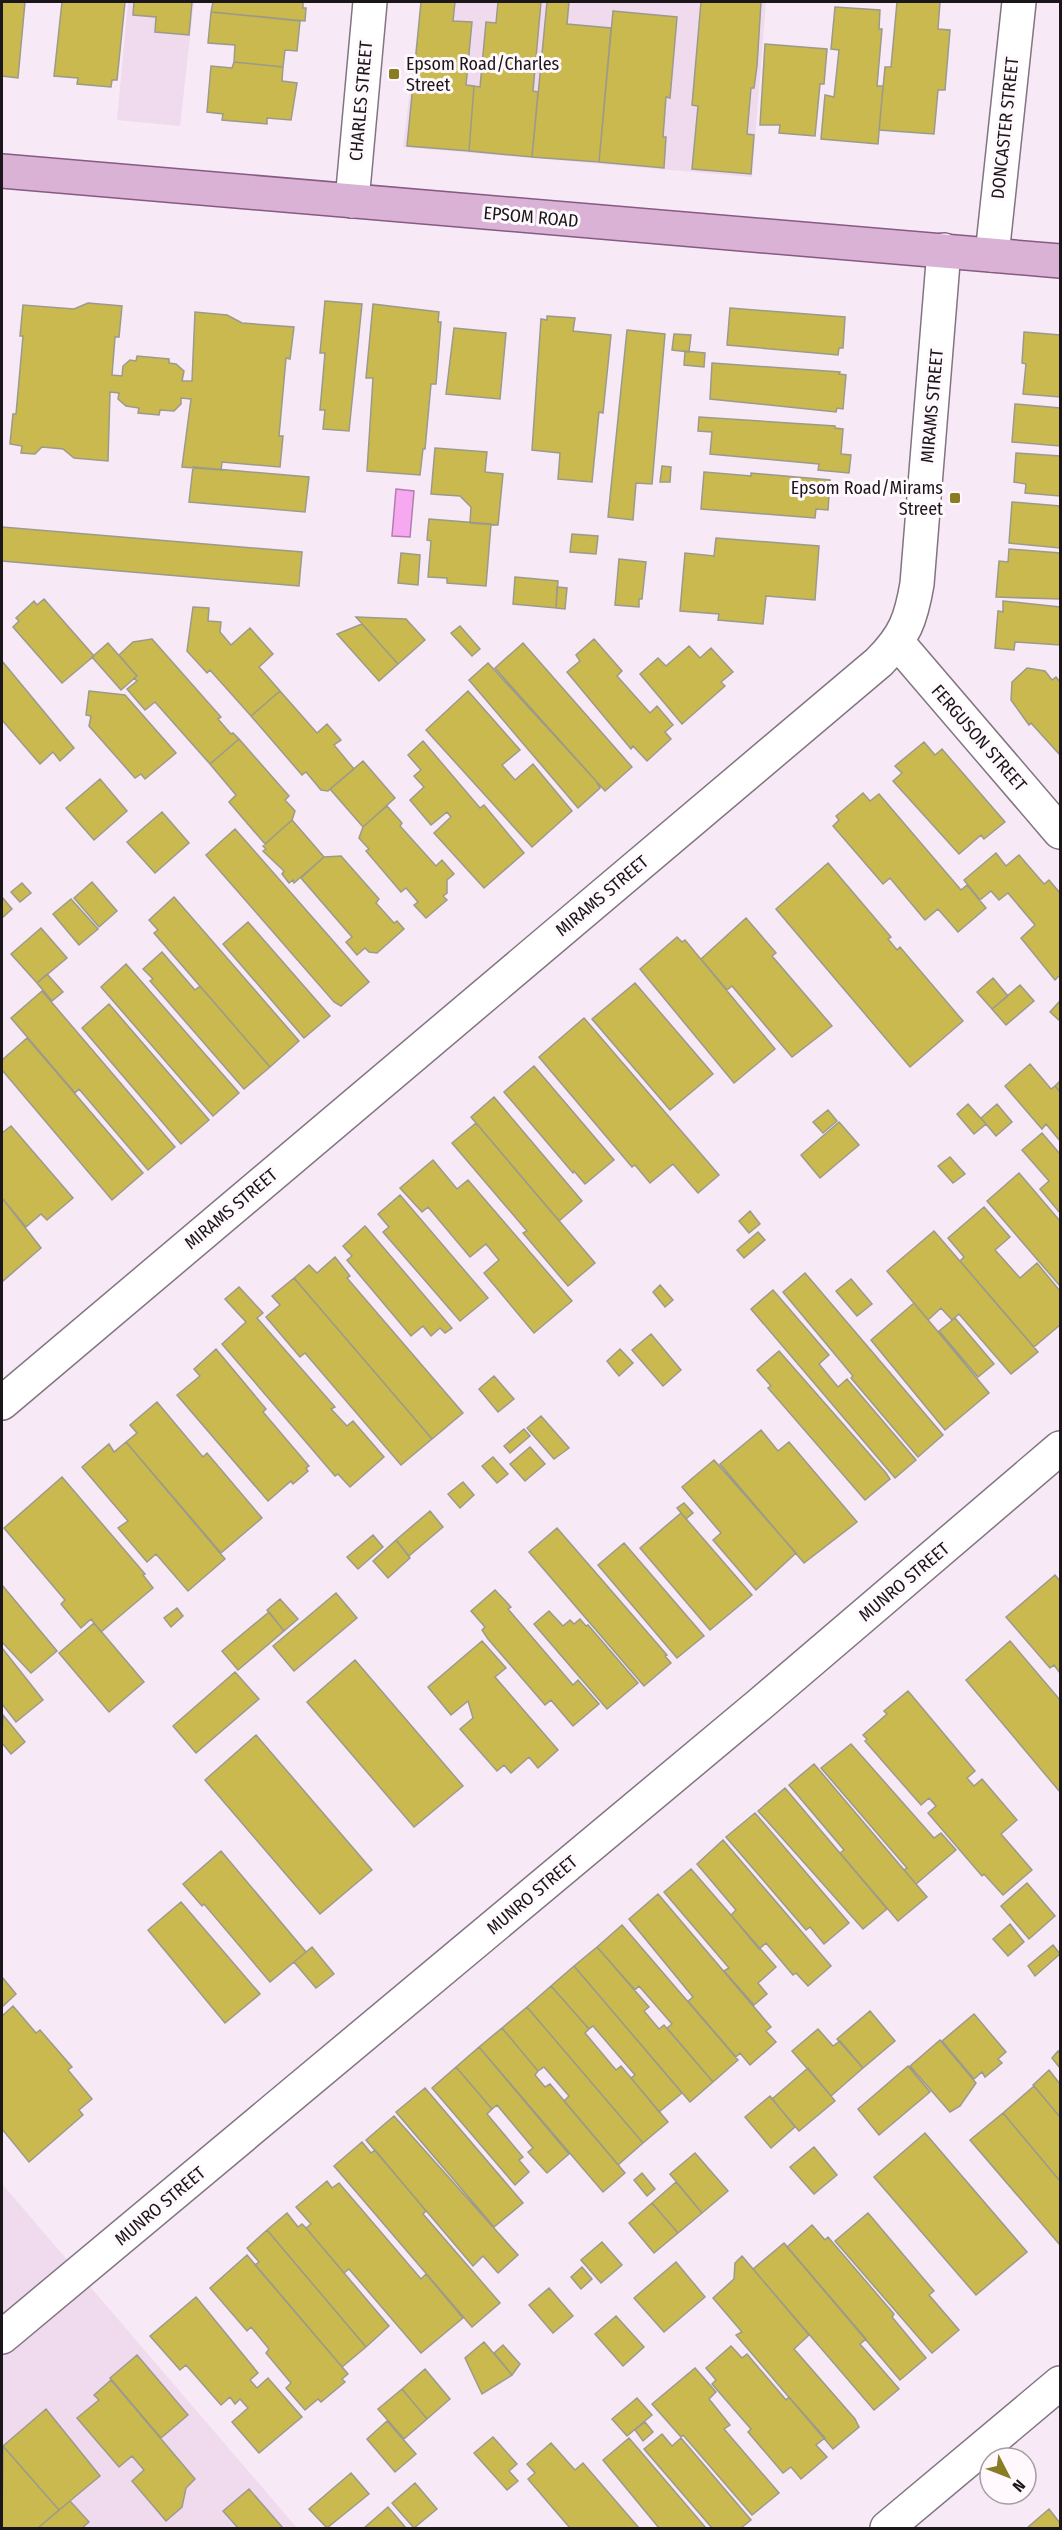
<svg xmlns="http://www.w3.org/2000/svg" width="1062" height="2530" font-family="'Fira Sans Condensed',sans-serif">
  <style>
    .built { fill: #efdbed }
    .water { fill: #f6a9f1; stroke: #b47db0; stroke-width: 1.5 }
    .building { fill: #cab94e; stroke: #9c9a8a; stroke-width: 1.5 }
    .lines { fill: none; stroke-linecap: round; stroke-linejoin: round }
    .minor-casing { stroke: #827581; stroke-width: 36 }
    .major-casing { stroke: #865a82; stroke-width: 36 }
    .minor { stroke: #fff; stroke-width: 33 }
    .major { stroke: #d9b2d6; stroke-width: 33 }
    .poi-dot { fill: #8a7c22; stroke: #fff9fe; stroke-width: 2 }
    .labels { text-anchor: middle; stroke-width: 6; stroke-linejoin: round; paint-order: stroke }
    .poi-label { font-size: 18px; fill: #1b161a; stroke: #fff9fe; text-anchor: start }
    .street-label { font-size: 18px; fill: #1b161a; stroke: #fff9fe }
  </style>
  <rect width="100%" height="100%" fill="#f7e9f6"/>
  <path class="built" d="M128,2H194L180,126L117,120Z
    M421,2H766L752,177L403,147Z
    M2,2184L297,2528H2Z"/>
  <path class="water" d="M396,489L414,491L410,537L392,536Z"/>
  <path class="building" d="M2,2H25L18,78L2,76Z
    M62,2H125L117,80H112L111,87L77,84L78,78L54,76Z
    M134,2H192L189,35L155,32L156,17L133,15Z
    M213,2H303V8H306L305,21L211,12Z
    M421,2H455L453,21L472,22L466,85L474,86L469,151L407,146Z
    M498,2H541L533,91L538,92L532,157L469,151L474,86L480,87L486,22L496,23Z
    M547,2H569L567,24L611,28L599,162L532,157Z
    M701,2H761L757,66L754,88H751L747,134L754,135L751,174L692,169L698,106L692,105Z
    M897,2H940L938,29L950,30L945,90H938L934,134L879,130L885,67H891Z
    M835,7L880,10L879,29H882L877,86H883L878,144L821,139L825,95L834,97L839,50L831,49Z
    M613,11L677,17L670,98L666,97L663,137H666L664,168L599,162Z
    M211,12L300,21L297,51L285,50L283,67L234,62L235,45L208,43Z
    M765,44L827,49L824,84H820L815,136L779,133L780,125H760Z
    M234,62L283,67L282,81L297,83L291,120L267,118V124L222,120L223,114L207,112L211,66L232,68Z
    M325,301L362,304L349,431L323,429L325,410H320L325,353H320Z
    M88,303L122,306L119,337H115L112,375L122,376L123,366L130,360L136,361L137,356L169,359V363L176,364L184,371L182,381H192L195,312L227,315L242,323L294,327L290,359L286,358L279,436H283L280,467L222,462L221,470L182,467L191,399L181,398V404L174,411L160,410L159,415L138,413L139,408L126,406L118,399L119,393L110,392L108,461L74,458L63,449L42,447L35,454L21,453L22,446L10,444L13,414H16L23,336H20L23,305L74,309Z
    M373,304L439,312L438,322H441L436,384H431L425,449H423L420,475L367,471L373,378H366Z
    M730,308L845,317L843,348H839L838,355L727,345Z
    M547,316L575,318L573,331L611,335L603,413L599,412L592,482L558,479L560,453L532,450L541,319L547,320Z
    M454,328L506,333L500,399L446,394Z
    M627,330L665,334L652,484L636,483L633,520L608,517Z
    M1024,332L1060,335V397L1023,394L1026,364L1022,363Z
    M674,334L691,335L689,352L672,350Z
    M685,351L705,353L704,367L684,365Z
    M712,363L840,372L839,374L846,375L843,409L837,408L836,412L710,399Z
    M1015,404L1060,408V446L1012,442Z
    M699,417L835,426V428L843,429L841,454L851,455L849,473L818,470L819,464L710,454L712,432L698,431Z
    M435,448L487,452L485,472L503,474L498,525L470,523L471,507L460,496L431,494Z
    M1016,453L1060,456V496L1025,493L1026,484L1014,482Z
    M662,466L671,467L670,482H660Z
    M193,467L309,477L305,512L189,502Z
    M704,472L751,476V473L830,480L828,510L816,509L815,518L701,509Z
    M1012,502L1060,506V548L1009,543Z
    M429,519L491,524L486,586L447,583V578L428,577L431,541L427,540Z
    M2,527L302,552L299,586L2,561Z
    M572,534L598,536L596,554L570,552Z
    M716,538L819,546L815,600L766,596L763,624L718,620L719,614L680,611L685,553L714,556Z
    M1009,549L1060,553V599L996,597L999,561L1008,562Z
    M401,553L420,555L418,585L398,583Z
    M619,559L646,562L642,599H639V607L615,605Z
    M515,577L558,581L556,608L513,604Z
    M557,587L567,588L565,609L556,608Z
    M44,599L94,656L62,683L13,627L19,621L16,618L34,601L37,605Z
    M1003,601L1060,607V645L1015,642L1014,650L995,648L998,611L1003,612Z
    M193,607L209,608L208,621L221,622L220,632L231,645L250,628L273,654L259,667L280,691L251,716L210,670L207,673L187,651Z
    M356,617L406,619L425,640L398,664Z
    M362,624L398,664L379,681L337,634Z
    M460,626L480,649L472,656L451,633Z
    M152,639L221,717L218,719L231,734L233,733L239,739L210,764L155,702L145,710L127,689L137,681L134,678L137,676L119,655L133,642Z
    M594,639L622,671L617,676L650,713L657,706L673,725L665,732L671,739L647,761L633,746L631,749L567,672L580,661L576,655Z
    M108,643L137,676L121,690L92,657Z
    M523,643L632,767L605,791L495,668Z
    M689,646L700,658L711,648L733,672L721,682L725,686L682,724L640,674L658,658L666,666Z
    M2,661L74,748L60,761L53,752L40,764L2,720Z
    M488,663L596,781L600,788L578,808L469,680Z
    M1027,668L1045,671L1052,680L1056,677L1060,682V755L1031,723L1029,725L1011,700L1012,682Z
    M89,691L125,695L176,753L145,779L141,774L135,778L89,726L91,716L86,715Z
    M280,691L317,733L327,724L341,740L334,745L354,769L328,791L321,790L306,772L302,775L251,716Z
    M468,691L520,750L502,765L515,780L533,764L572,811L532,847L426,730Z
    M239,739L289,796L285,800L295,811L292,820L265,844L229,802L236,795L210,764Z
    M423,741L480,808L484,805L524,853L484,888L434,833L451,817L447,812L431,825L410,800L424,787L414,776L421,770L408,755Z
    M924,742L935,755L942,749L1005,822L984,839L981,835L959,854L893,781L902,773L895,766Z
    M363,761L395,798L363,827L330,789Z
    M100,779L127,811L94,840L66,808Z
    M863,793L870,801L879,794L961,890L967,885L986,908L958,932L938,909L925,920L890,878L883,884L833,826L839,820L836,816Z
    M387,806L402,823L400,826L436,866L442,860L454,874L447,880V893L443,896L447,900L426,918L414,905L418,902L406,888L401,892L366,851L369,849L359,838L363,827Z
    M162,812L189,843L155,873L127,842Z
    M292,820L324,857L294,883L293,880L289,883L282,874L284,871L263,851L266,849L263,846Z
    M235,829L369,982L341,1006L334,1002L206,855Z
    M996,853L1006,866L1019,855L1044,884L1049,880L1060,893V975L1055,980L1021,938L1035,925L1008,893L999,900L991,891L980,900L964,880Z
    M341,856L379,899L376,903L394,923L397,921L404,929L377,953L369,952L365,948L357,955L346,942L352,937L301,878L324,857Z
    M828,863L891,937L888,939L897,950L900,947L963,1021L910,1067L776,909Z
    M92,882L117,911L99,927L74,898Z
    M22,883L31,893L20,902L11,892Z
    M2,897L12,909L2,918Z
    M174,897L299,1041L270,1067L154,933L158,930L149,920Z
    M71,899L98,929L79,945L53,914Z
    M746,918L776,953L772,956L832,1026L792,1057L732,986L727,990L701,959Z
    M248,922L330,1016L304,1038L223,944Z
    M41,928L67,958L37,983L11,954Z
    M677,937L682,942L685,940L775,1049L734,1083L640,969Z
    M162,952L195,990L200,986L270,1067L244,1089L150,981L153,979L143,969Z
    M126,964L239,1093L213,1116L101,987Z
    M47,974L63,992L52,1001L37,983Z
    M993,978L1008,996L992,1009L977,992Z
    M635,983L713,1074L670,1110L592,1019Z
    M1020,985L1034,1001L1006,1025L992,1009Z
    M42,991L175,1147L148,1170L79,1089L75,1093L11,1018Z
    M1060,1001V1021L1050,1012Z
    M109,1004L209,1120L181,1144L82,1028Z
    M584,1018L719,1175L698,1193L673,1164L650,1183L635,1165L632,1167L539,1057Z
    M27,1038L143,1173L112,1200L2,1070V1060Z
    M1030,1064L1051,1089L1055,1086L1060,1092V1141L1046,1124L1042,1129L1005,1086Z
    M534,1066L614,1160L585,1184L574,1171L573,1173L504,1092Z
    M1060,1081V1092L1055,1086Z
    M494,1097L582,1201L559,1221L471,1117Z
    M968,1104L986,1124L974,1134L957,1114Z
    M997,1104L1012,1122L996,1136L981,1118Z
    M828,1110L837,1121L823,1133L813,1122Z
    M839,1122L859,1145L820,1178L801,1155Z
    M476,1123L595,1263L568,1286L523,1233L527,1231L452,1143Z
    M11,1126L73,1198L47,1220L41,1214L26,1227L2,1198V1133Z
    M1042,1133L1060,1154V1213L1040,1189L1049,1181L1022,1150Z
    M950,1157L965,1174L953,1183L938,1166Z
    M433,1160L457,1189L468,1180L572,1301L534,1333L484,1273L499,1260L486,1244L470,1257L428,1207L422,1212L400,1188Z
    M1019,1173L1060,1221V1286L987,1201Z
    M400,1195L488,1298L460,1321L383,1232L389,1227L378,1214Z
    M2,1198L41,1248L3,1281L2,1279Z
    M984,1207L1010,1237L995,1250L1020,1278L1037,1263L1060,1291V1325L1034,1347L960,1261L964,1257L948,1238Z
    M750,1211L760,1224L749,1233L739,1221Z
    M365,1226L452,1328L445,1333L440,1328L431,1336L423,1326L411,1336L347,1260L352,1256L343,1246Z
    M934,1231L1038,1352L1011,1374L959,1314L952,1320L941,1308L928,1320L887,1271Z
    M758,1232L765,1240L744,1258L737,1250Z
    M335,1257L350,1276L347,1278L463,1413L432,1439L294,1278L309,1265L317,1273Z
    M805,1273L943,1435L918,1457L851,1378L853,1376L783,1292Z
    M294,1278L432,1439L401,1465L305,1353L300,1357L266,1317L280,1305L272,1296Z
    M851,1279L872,1304L857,1316L836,1291Z
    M660,1285L673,1300L665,1307L653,1292Z
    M239,1287L263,1313L257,1318L335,1407L331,1409L347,1426L353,1421L384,1457L350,1487L338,1474L335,1476L222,1344L246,1322L225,1299Z
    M773,1290L829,1355L819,1364L838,1387L847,1379L916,1460L895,1478L751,1309Z
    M914,1303L989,1393L945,1430L871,1340Z
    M955,1318L994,1364L978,1377L939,1331Z
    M651,1334L681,1370L663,1386L632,1350Z
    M216,1349L266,1409L263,1412L309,1466L306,1468L308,1471L293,1484L291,1481L268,1501L177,1395L200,1376L194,1369Z
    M620,1349L633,1363L619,1376L607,1361Z
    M779,1351L886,1473L890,1479L865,1500L768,1388L771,1386L757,1370Z
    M494,1376L514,1399L498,1412L479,1389Z
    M157,1402L203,1457L207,1453L262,1518L221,1553L126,1442L137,1433L130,1425Z
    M541,1416L569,1448L554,1459L527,1428Z
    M524,1429L530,1436L510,1453L504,1446Z
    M761,1430L778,1451L789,1442L857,1522L804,1563L720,1464Z
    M126,1442L225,1559L188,1591L156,1554L147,1562L118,1528L128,1521L82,1467L109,1444L114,1452Z
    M530,1447L545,1464L525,1481L510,1464Z
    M493,1457L508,1474L497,1483L482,1466Z
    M714,1460L796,1553L756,1590L713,1540L721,1533L682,1487Z
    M62,1477L145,1574L143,1575L153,1588L101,1632L91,1619L81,1628L61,1604L65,1600L4,1528Z
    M463,1482L474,1495L460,1508L448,1494Z
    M684,1503L693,1513L686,1519L677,1508Z
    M430,1511L443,1527L409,1556L396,1540Z
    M681,1513L752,1595L710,1630L640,1548Z
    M557,1528L667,1655L665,1656L671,1663L644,1686L529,1552Z
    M373,1535L383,1547L358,1569L347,1557Z
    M396,1540L410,1558L388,1578L373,1561Z
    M624,1543L704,1636L677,1658L598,1565Z
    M1055,1575L1060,1581V1673L1054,1665L1050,1668L1006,1617Z
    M2,1585L57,1651L31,1673L2,1642Z
    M495,1590L511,1607L508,1609L573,1685L578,1680L599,1704L573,1726L551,1700L545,1705L488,1639L482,1630L485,1627L471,1611Z
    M336,1593L357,1618L294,1671L273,1646Z
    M280,1599L298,1619L284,1631L267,1610Z
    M177,1608L183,1616L171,1627L164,1618Z
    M549,1611L563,1626L570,1620L574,1624L580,1619L586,1626L588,1625L638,1683L607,1709L534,1624Z
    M269,1612L284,1631L238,1670L222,1651Z
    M94,1623L144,1682L109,1712L59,1653Z
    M482,1641L506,1668L495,1677L558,1750L538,1768L529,1757L511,1773L504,1765L497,1771L460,1729L473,1718L468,1701L451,1715L428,1687Z
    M1010,1641L1060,1700V1792L966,1680Z
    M2,1648L43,1700L16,1722L2,1704Z
    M355,1660L463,1786L414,1827L307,1702Z
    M235,1672L259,1699L196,1753L173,1726Z
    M908,1691L975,1771L967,1778L974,1786L982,1779L1017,1820L1001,1834L1032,1870L1003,1895L984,1874L982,1876L928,1813L936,1806L929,1798L921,1805L865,1741L867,1739L863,1735L887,1714L884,1711Z
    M3,1715L25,1742L11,1754L2,1743Z
    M256,1735L372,1870L320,1914L205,1780Z
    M851,1744L934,1838L941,1833L956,1850L916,1884L904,1870L907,1868L821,1768Z
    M814,1764L927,1897L898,1921L840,1853L844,1850L789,1785Z
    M785,1788L887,1909L863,1929L758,1811Z
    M755,1813L849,1923L824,1944L810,1927L806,1930L726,1837Z
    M723,1840L831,1966L808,1986L796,1973L793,1975L766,1943L759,1949L731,1915L736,1910L697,1864Z
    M221,1851L306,1952L270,1982L204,1904L202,1906L183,1884Z
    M691,1869L776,1967L758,1983L767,1994L754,2005L724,1971L729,1968L664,1892Z
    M1027,1883L1055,1916L1029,1939L1001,1906Z
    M658,1894L771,2027L766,2031L776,2042L750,2065L740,2053L736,2057L688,2001L693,1997L629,1919Z
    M181,1902L260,1994L225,2023L148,1930Z
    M1010,1924L1024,1942L1008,1956L993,1939Z
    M622,1925L738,2060L713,2082L667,2028L672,2024L639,1986L635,1990L597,1947Z
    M1053,1945L1060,1954L1035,1976L1028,1966Z
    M312,1947L334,1974L316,1988L294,1962Z
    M597,1947L649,2007L644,2011L659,2029L664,2025L713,2082L690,2102L574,1966Z
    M574,1966L682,2093L659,2112L631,2078L635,2075L593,2026L589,2029L551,1986Z
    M2,1977L16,1994L2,2007Z
    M551,1986L589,2029L585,2033L616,2070L621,2066L668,2122L643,2143L527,2007Z
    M13,2006L36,2033L40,2030L72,2067L68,2070L92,2099L79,2110L83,2115L29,2162L2,2129V2016Z
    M527,2007L643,2143L618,2165L564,2101L569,2096L544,2067L538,2071L502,2028Z
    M870,2011L895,2041L863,2068L837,2039Z
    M974,2014L1006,2052L998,2059L1002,2063L985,2077L982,2072L974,2079L942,2041Z
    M502,2028L538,2071L535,2075L545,2087L550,2084L625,2173L603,2192L479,2047Z
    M818,2029L833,2046L840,2041L863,2068L831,2096L792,2051Z
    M940,2040L976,2083L960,2106L950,2112L910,2066Z
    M479,2047L569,2154L547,2173L528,2152L533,2148L497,2105L492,2109L456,2067Z
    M1058,2051L1060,2054V2068L1052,2058Z
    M908,2066L930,2092L879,2135L858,2109Z
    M456,2067L492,2109L487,2114L523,2157L519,2160L529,2172L515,2185L432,2088Z
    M808,2068L835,2101L799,2131L772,2099Z
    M1049,2070L1060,2084V2117L1033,2085Z
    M1034,2086L1060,2117V2181L1003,2113Z
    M425,2088L523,2203L494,2227L396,2112Z
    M770,2096L795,2127L771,2148L745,2117Z
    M1003,2113L1060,2181V2245L970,2140Z
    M394,2116L518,2255L498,2273L483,2256L473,2266L366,2140Z
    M925,2133L1027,2252L976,2295L874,2177Z
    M362,2142L371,2153L375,2150L426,2211L423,2214L500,2303L472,2327L334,2166Z
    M814,2147L837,2175L814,2194L790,2167Z
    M695,2153L728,2191L702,2213L670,2174Z
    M642,2173L655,2189L647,2196L634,2180Z
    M327,2181L332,2188L339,2183L421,2279L426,2274L463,2318L421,2353L349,2269L344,2273L306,2228L311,2224L296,2207Z
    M676,2182L702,2213L678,2233L652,2203Z
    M652,2203L678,2233L654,2253L629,2223Z
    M287,2213L298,2227L302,2224L306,2228L389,2326L366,2347L267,2230Z
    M868,2213L934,2291L929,2295L959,2330L932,2353L835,2241Z
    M812,2225L825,2240L828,2237L894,2314L892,2317L926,2358L900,2380L787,2247Z
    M267,2230L366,2347L342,2367L255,2265L259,2262L247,2248Z
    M602,2242L622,2265L601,2283L581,2260Z
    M784,2243L866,2339L860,2344L899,2389L874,2410L753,2269Z
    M247,2255L348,2374L342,2379L345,2382L321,2402L318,2399L305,2410L286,2388L291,2383L266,2353L269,2349L251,2327L247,2331L210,2288Z
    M742,2256L809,2335L794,2349L855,2419L859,2427L833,2449L736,2335L742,2332L713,2298L734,2279L735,2263Z
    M676,2262L705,2297L664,2332L634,2298Z
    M582,2267L592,2279L581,2289L571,2277Z
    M549,2288L573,2316L553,2333L529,2305Z
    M196,2297L258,2373L250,2380L257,2388L268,2378L302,2417L259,2453L232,2422L248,2408L240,2399L235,2404L230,2397L221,2405L186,2365L180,2370L150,2336Z
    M616,2316L644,2347L623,2366L595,2334Z
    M484,2342L512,2375L482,2394L465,2358Z
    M503,2345L520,2364L512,2375L494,2353Z
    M731,2346L742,2358L747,2354L786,2400L789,2397L825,2438L816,2445L827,2457L801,2479L791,2467L783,2473L748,2432L751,2429L712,2384L716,2380L706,2368Z
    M137,2355L188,2415L161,2438L110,2378Z
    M695,2368L716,2392L709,2399L730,2425L724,2429L779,2493L752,2515L683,2435L681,2437L652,2404Z
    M425,2369L450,2399L427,2419L402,2389Z
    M111,2380L195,2479L186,2488L182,2507L166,2521L132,2481L144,2470L132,2456L119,2467L77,2418L99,2400L94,2395Z
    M402,2389L427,2419L404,2439L378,2409Z
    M637,2398L652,2415L627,2436L612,2419Z
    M46,2409L100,2476L59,2510L3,2446Z
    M387,2421L416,2454L395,2472L367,2439Z
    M645,2422L653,2432L643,2441L635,2430Z
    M662,2434L672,2446L681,2438L751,2520L741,2528H712L644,2449Z
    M493,2437L517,2464L509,2471L518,2481L507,2490L474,2453Z
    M629,2438L706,2528H659L603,2460Z
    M551,2443L575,2470L583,2463L639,2528H570L528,2479L535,2473L527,2464Z
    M3,2446L59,2510L38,2528H2Z
    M351,2473L369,2494L327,2528L309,2509Z
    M415,2483L437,2509L414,2528L392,2503Z
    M249,2489L283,2528H238L223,2511Z
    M70,2501L89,2522L82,2528H38Z
    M388,2507L406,2528H364Z
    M1049,2509L1060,2523V2528H1027Z"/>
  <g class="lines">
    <g class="minor-casing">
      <path id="minor" d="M352,201L370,2
        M992,255L1019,2
        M898,643L1060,832
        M2,1403L879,662C905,636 911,619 917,584L944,250
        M2,2337L759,1705L1060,1448
        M887,2528L1060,2383"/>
    </g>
    <g class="major-casing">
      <path id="major" d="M2,171L1060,261"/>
    </g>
    <use href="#minor" class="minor"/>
    <use href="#major" class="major"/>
  </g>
  <g class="poi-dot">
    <rect x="388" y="68" width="12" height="12" rx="3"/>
    <rect x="949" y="492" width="12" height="12" rx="3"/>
  </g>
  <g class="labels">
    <g class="poi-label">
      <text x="406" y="70">Epsom Road/Charles<tspan x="406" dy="21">Street</tspan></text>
      <text x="943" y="494" text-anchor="end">Epsom Road/Mirams<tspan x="943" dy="21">Street</tspan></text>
    </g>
    <g class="street-label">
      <text transform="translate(361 101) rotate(-85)" y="6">CHARLES STREET</text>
      <text transform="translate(1005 128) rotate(-84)" y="6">DONCASTER STREET</text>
      <text transform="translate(531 217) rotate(5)" y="6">EPSOM ROAD</text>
      <text transform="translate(932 406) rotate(-85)" y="6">MIRAMS STREET</text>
      <text transform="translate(979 738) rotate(49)" y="6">FERGUSON STREET</text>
      <text transform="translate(602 896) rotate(-40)" y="6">MIRAMS STREET</text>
      <text transform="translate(231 1209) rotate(-40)" y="6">MIRAMS STREET</text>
      <text transform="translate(904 1582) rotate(-40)" y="6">MUNRO STREET</text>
      <text transform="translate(532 1895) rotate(-40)" y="6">MUNRO STREET</text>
      <text transform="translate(160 2206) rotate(-40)" y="6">MUNRO STREET</text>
    </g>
  </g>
  <rect width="1062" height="2530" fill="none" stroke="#1b161a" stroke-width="6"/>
  <g transform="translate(1008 2476) rotate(132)"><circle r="28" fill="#fff9fe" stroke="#a49ea3" stroke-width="1.5"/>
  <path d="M0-4.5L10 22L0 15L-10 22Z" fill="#8a7c22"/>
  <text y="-9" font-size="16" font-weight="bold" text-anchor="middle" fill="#1b161a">N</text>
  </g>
</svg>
